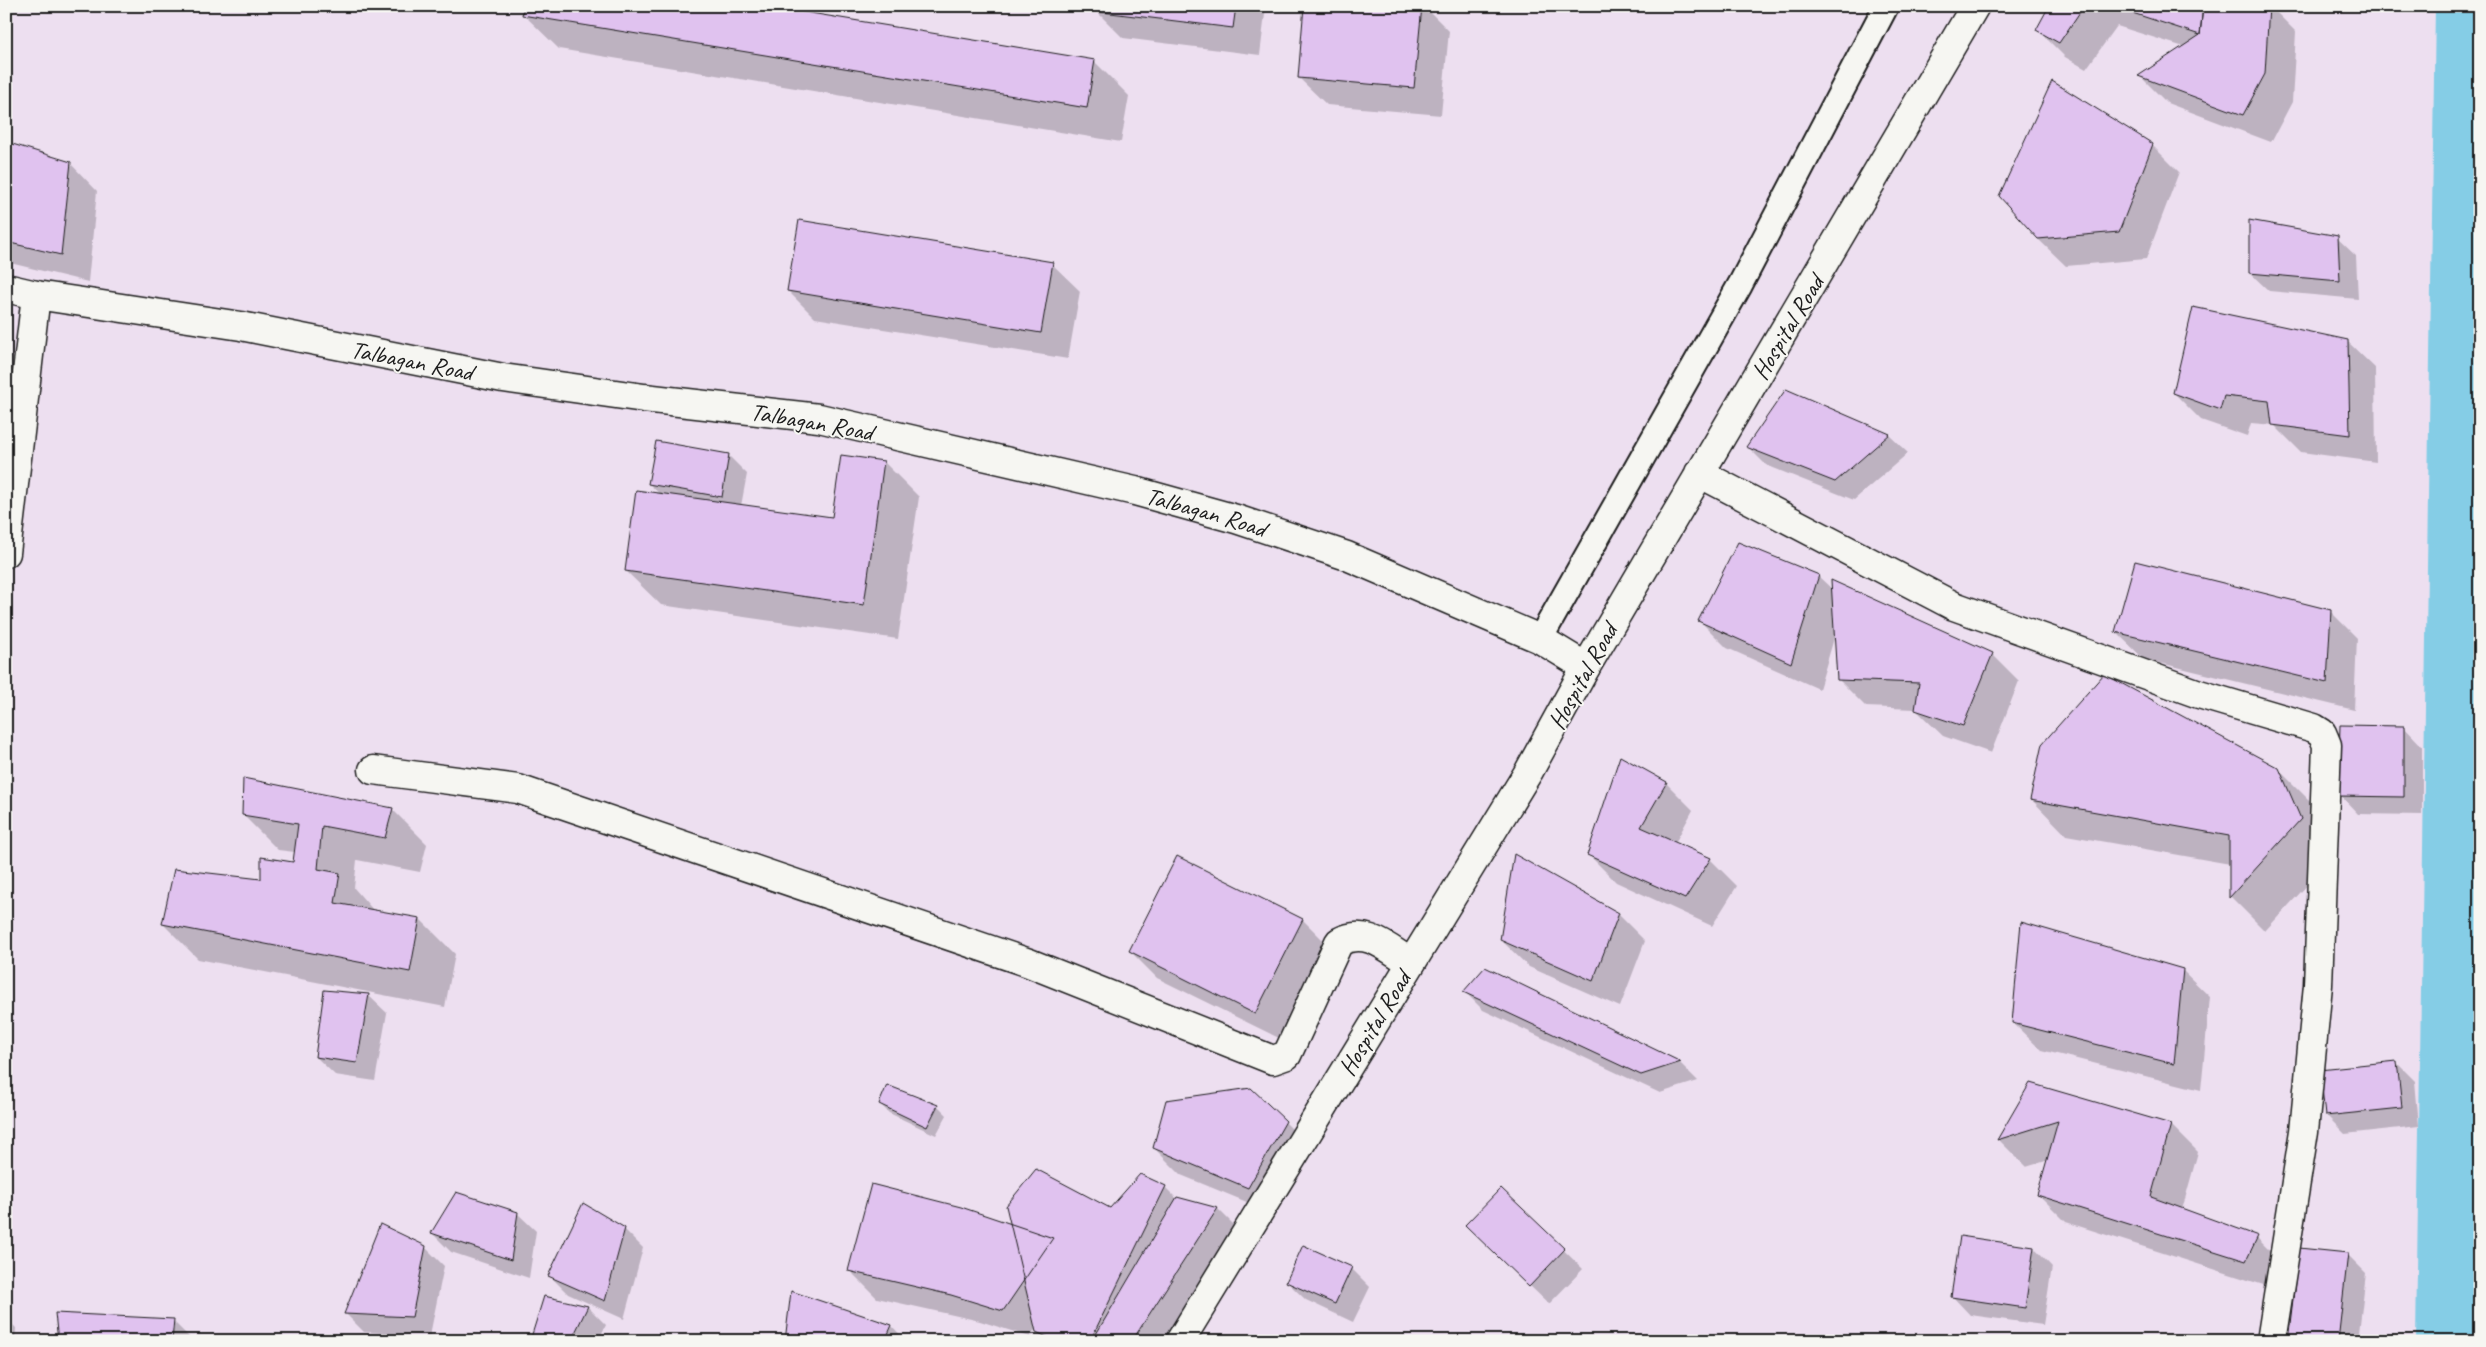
<svg xmlns="http://www.w3.org/2000/svg" width="2486" height="1347" font-family="Caveat,sans-serif">
  <style>
    .built { fill: #eddff0 }
    .shadow { fill: #0003 }
    .lines { fill: none; stroke-linecap: round; stroke-linejoin: round }
    .river { stroke: #85cde6; stroke-width: 72 }
    .building { fill: #e0c2ef; stroke: #1c1c1c }
    .lane-casing { stroke: #1c1c1c; stroke-width: 28 }
    .street-casing { stroke: #1c1c1c; stroke-width: 31 }
    .secondary-casing { stroke: #1c1c1c; stroke-width: 31 }
    .lane { stroke: #f6f6f2; stroke-width: 24 }
    .street { stroke: #f6f6f2; stroke-width: 28 }
    .secondary { stroke: #f6f6f2; stroke-width: 28 }
    .labels { text-anchor: middle; stroke-width: 4; stroke-linejoin: round; paint-order: stroke }
    .street-label { font-size: 25px; fill: #1c1c1c; stroke: #f6f6f2 }
  </style>
  <rect width="100%" height="100%" fill="#f2ecf1"/>
  <filter id="ink" filterUnits="userSpaceOnUse"><feTurbulence type="fractalNoise" baseFrequency=".02" numOctaves="2"/><feDisplacementMap in="SourceGraphic" scale="10" xChannelSelector="R" yChannelSelector="G"/><feConvolveMatrix kernelMatrix="1 2 1 2 8 2 1 2 1" color-interpolation-filters="sRGB"/></filter>
  <g filter="url(#ink)">
    <path class="built" d="M6,6H2480V1341H6Z"/>
    <path class="shadow" d="M1096,6H1266L1260,55L1123,38L1095,10Z
      M1305,6H1424L1449,31L1441,115L1327,105L1299,78Z
      M2050,6H2270L2296,32L2292,102L2271,142L2167,103L2140,76L2184,47L2117,26L2086,69L2065,57L2038,30Z
      M524,15L1094,61L1129,96L1121,142L559,49Z
      M6,144L70,163L97,191L88,282L6,262Z
      M2152,145L2179,172L2146,259L2066,266L2038,239Z
      M2337,238L2356,256L2358,299L2269,291L2250,273Z
      M1052,264L1080,291L1068,359L815,318L788,291Z
      M2347,341L2375,368L2376,462L2301,452L2274,425L2251,423L2247,436L2201,420L2174,393Z
      M1786,390L1889,435L1908,453L1854,500L1766,465L1748,447Z
      M729,456L747,474L741,506L833,519L842,456L884,462L919,497L898,639L661,605L626,571L660,494L649,484Z
      M1818,576L1833,590L1992,654L2019,681L1991,753L1943,736L1915,709L1866,707L1838,679L1835,635L1819,689L1727,648L1700,621Z
      M2330,611L2357,638L2354,710L2144,659L2116,632Z
      M2404,727L2422,746V815L2358,814L2340,795Z
      M2278,769L2313,804L2335,855L2265,931L2231,897L2230,864L2066,835L2032,800Z
      M1666,783L1693,810L1675,843L1710,859L1737,886L1712,926L1616,882L1589,855Z
      M392,809L427,844L420,872L357,860L354,888L374,911L420,919L455,954L445,1007L198,959L163,924L262,881L294,863L295,852L278,850L243,815Z
      M1177,858L1303,920L1330,947L1283,1040L1157,978L1130,951Z
      M1618,914L1645,941L1620,1007L1529,967L1501,940Z
      M1485,969L1680,1063L1698,1081L1660,1093L1483,1010L1465,992Z
      M2182,970L2210,997L2201,1090L2041,1050L2013,1023Z
      M368,995L387,1013L375,1081L335,1075L316,1057Z
      M2396,1062L2415,1081L2419,1126L2345,1134L2326,1115Z
      M2031,1085L2171,1125L2198,1152L2182,1210L2257,1238L2284,1265L2273,1288L2066,1222L2039,1195L2049,1160L2026,1167L1999,1140Z
      M887,1087L938,1106L947,1115L936,1135L889,1113L880,1104Z
      M1285,1122L1312,1149L1276,1214L1181,1175L1154,1148Z
      M1165,1187L1177,1199L1218,1209L1236,1227L1162,1341H1047L1036,1328L1030,1337L980,1321L877,1298L850,1271L1012,1226L1111,1210Z
      M1501,1189L1583,1269L1549,1304L1485,1243Z
      M517,1213L536,1231L529,1278L451,1252L432,1233Z
      M380,1226L425,1247L444,1266L430,1335L364,1332L346,1314Z
      M624,1229L643,1248L624,1319L568,1294L550,1276Z
      M2034,1248L2052,1267L2043,1325L1970,1315L1952,1296Z
      M2348,1255L2366,1273L2358,1341H2289Z
      M1351,1268L1370,1287L1353,1322L1306,1300L1287,1282Z
      M792,1292L892,1326L906,1341H786Z
      M545,1297L588,1307L606,1325L598,1341H531Z
      M6,1318L16,1328L15,1341H6Z
      M173,1321L193,1341H59Z"/>
    <g class="lines">
      <path class="river" d="M2452,1341L2471,6"/>
    </g>
    <path class="building" d="M524,6H768L1095,60L1087,108L522,15Z
      M1095,6H1236L1233,28L1094,11Z
      M1304,6H1422L1414,88L1298,78Z
      M2049,6H2084L2059,43L2036,30Z
      M2111,6H2203L2200,35Z
      M2203,6H2269L2265,74L2243,115L2138,76L2200,35Z
      M2052,81L2153,144L2119,232L2038,239L1999,196Z
      M6,142L71,162L61,255L6,242Z
      M799,220L1053,262L1041,333L787,291Z
      M2249,220L2338,236L2340,281L2249,273Z
      M2193,307L2348,340L2350,435L2272,425L2269,401L2224,396L2220,410L2173,393Z
      M1786,389L1890,434L1835,482L1746,447Z
      M656,441L729,454L722,497L648,484Z
      M841,455L884,461L864,605L625,571L636,490L832,517Z
      M1738,542L1819,575L1791,663L1698,621Z
      M2135,561L2331,610L2327,683L2115,632Z
      M1831,580L1993,653L1963,726L1915,710L1919,683L1837,680Z
      M2104,674L2279,768L2301,819L2229,898V836L2030,800L2042,744Z
      M2340,725L2404,726V797L2338,796Z
      M1620,756L1667,782L1641,827L1711,858L1685,899L1587,855Z
      M243,778L393,808L385,838L322,826L318,869L340,873L335,903L420,918L410,972L162,924L174,869L261,879V857L293,862L298,824L242,815Z
      M1514,854L1619,913L1593,981L1500,940Z
      M1177,856L1303,919L1255,1014L1129,951Z
      M2021,922L2183,969L2174,1064L2012,1023Z
      M1485,967L1681,1062L1641,1075L1463,992Z
      M324,990L369,994L357,1063L315,1057Z
      M2397,1061L2402,1108L2325,1116L2320,1069Z
      M2030,1083L2171,1124L2151,1197L2258,1236L2246,1261L2037,1195L2058,1121L1997,1140Z
      M887,1085L938,1105L927,1127L879,1104Z
      M1251,1088L1286,1121L1248,1188L1153,1148L1166,1100Z
      M1036,1169L1110,1208L1140,1174L1166,1186L1090,1341H1056L1036,1332L1006,1206Z
      M871,1184L961,1207L1053,1238L1003,1311L951,1295L848,1271Z
      M1501,1188L1565,1249L1529,1287L1465,1225Z
      M456,1192L518,1212L511,1260L431,1233Z
      M1177,1197L1218,1208L1132,1341H1092Z
      M583,1203L625,1228L605,1301L548,1276Z
      M380,1224L426,1246L412,1317L344,1314Z
      M1960,1236L2034,1247L2025,1308L1951,1297Z
      M1303,1245L1352,1267L1335,1304L1286,1282Z
      M2299,1248L2348,1253L2338,1341H2288Z
      M791,1291L892,1325L885,1341H785Z
      M544,1296L588,1306L571,1341H530Z
      M55,1313L174,1319L172,1341H58Z"/>
    <g class="lines">
      <g class="lane-casing">
        <path id="lane" d="M1540,639L1740,285L1886,6"/>
      </g>
      <g class="street-casing">
        <g id="street">
          <path id="s1" d="M6,288L36,295L241,326L503,378L644,398L819,418L1135,491L1236,519L1347,556L1540,639L1586,667"/>
          <path d="M1699,473L1954,606L2199,694L2314,728L2322,733L2327,745L2318,985L2304,1131L2271,1341"/>
          <path d="M6,553L36,295"/>
          <path d="M373,770L518,789L1029,963L1273,1060L1287,1055L1339,942C1367,927 1387,948 1411,963"/>
        </g>
      </g>
      <g class="secondary-casing">
        <path id="secondary" d="M1180,1341L1529,771L1586,667L1975,6"/>
      </g>
      <use href="#lane" class="lane"/>
      <use href="#street" class="street"/>
      <use href="#secondary" class="secondary"/>
    </g>
  </g>
  <g class="labels">
    <g class="street-label">
      <text transform="translate(1787 327) rotate(-59)" y="9">Hospital Road</text>
      <text transform="translate(412 360) rotate(11)" y="9">Talbagan Road</text>
      <text transform="translate(812 421) rotate(10)" y="9">Talbagan Road</text>
      <text dy="9" stroke="none"><textPath href="#s1" startOffset="1222">Talbagan Road</textPath></text>
      <text transform="translate(1582 676) rotate(-61)" y="9">Hospital Road</text>
      <text transform="translate(1374 1023) rotate(-59)" y="9">Hospital Road</text>
    </g>
  </g>
  <rect width="2486" height="1347" fill="none" stroke="#f6f6f2" stroke-width="25"/>
  <rect x="12" y="12" width="2461" height="1322" fill="none" stroke="#1c1c1c" stroke-width="2" filter="url(#ink)"/>
</svg>
